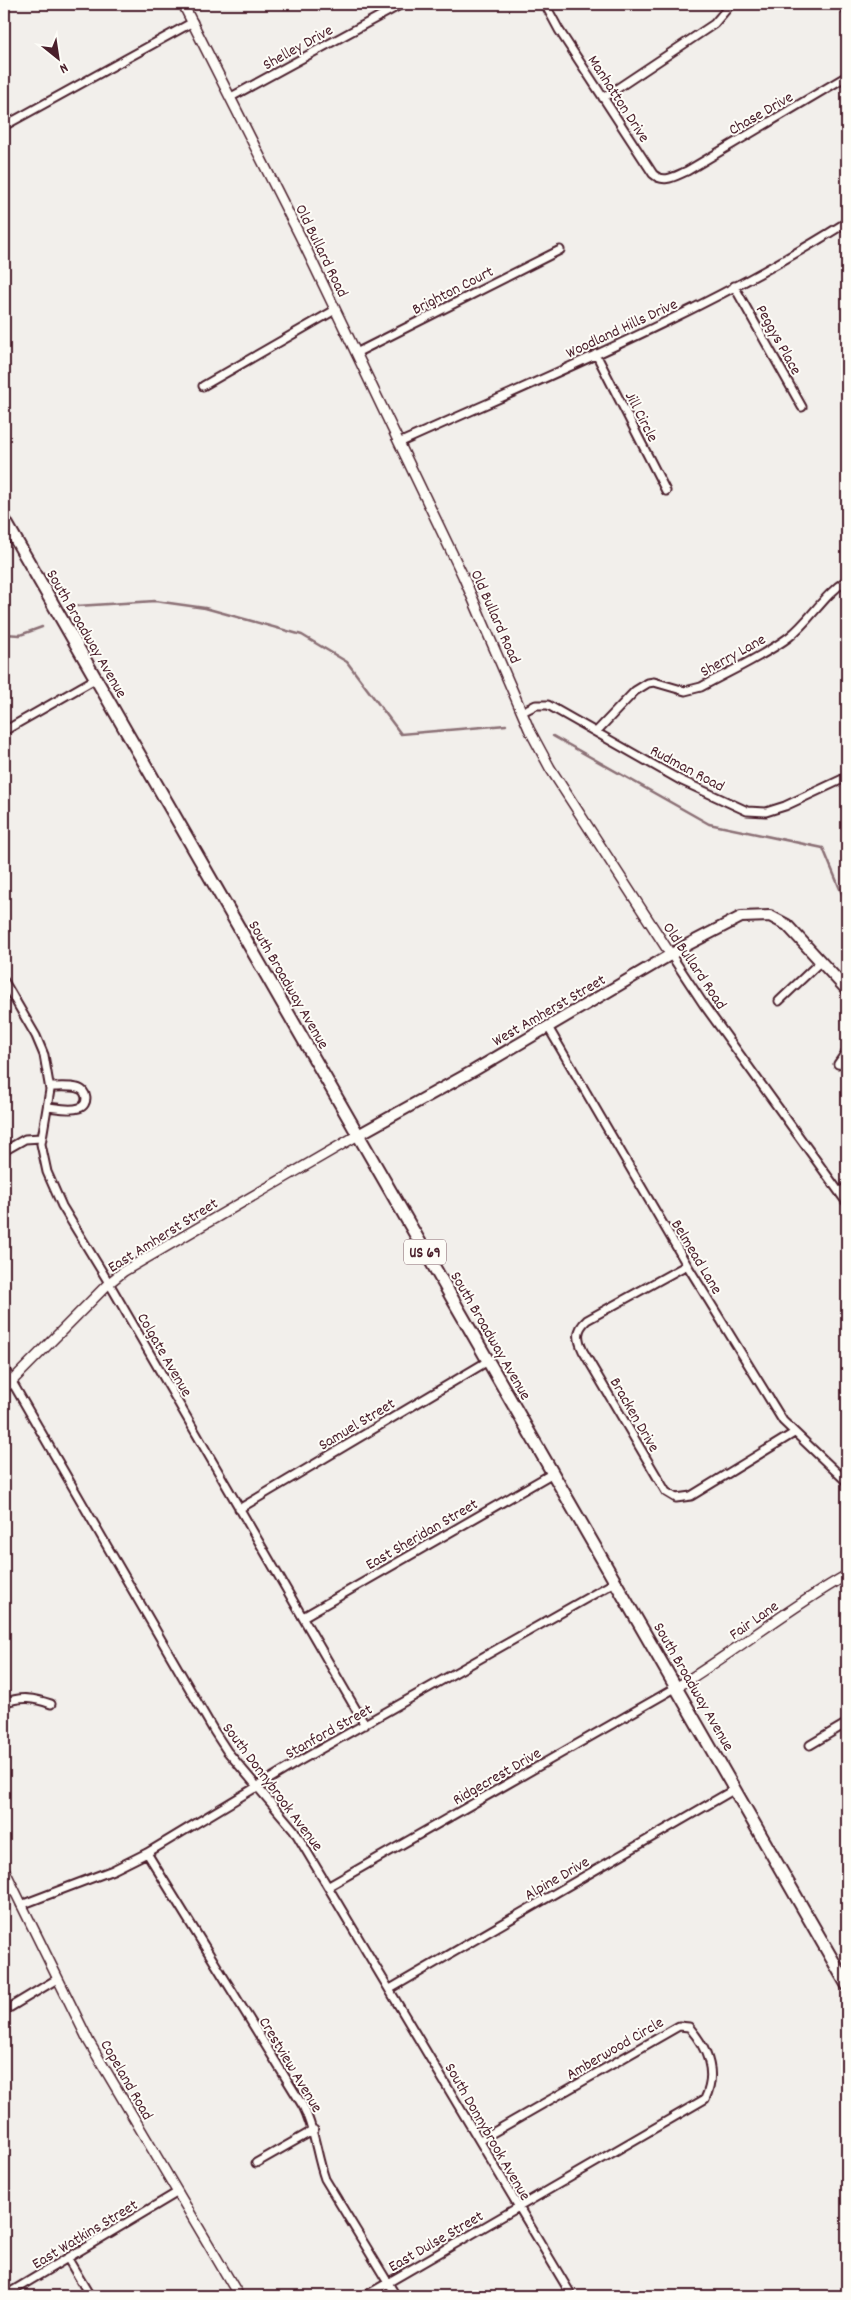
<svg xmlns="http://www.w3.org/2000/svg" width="851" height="2300" font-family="Dekko,sans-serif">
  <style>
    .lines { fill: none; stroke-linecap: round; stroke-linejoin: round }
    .stream { stroke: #8b6f75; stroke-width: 2.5 }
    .minor-casing { stroke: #4a1f2b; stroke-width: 11 }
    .tertiary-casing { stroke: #4a1f2b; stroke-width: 12 }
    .secondary-casing { stroke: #4a1f2b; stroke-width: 14 }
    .primary-casing { stroke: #4a1f2b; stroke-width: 15 }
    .minor { stroke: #fdfcf7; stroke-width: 7 }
    .tertiary { stroke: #fdfcf7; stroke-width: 9 }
    .secondary { stroke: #fdfcf7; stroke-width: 10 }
    .primary { stroke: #fdfcf7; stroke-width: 11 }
    .labels { text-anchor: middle; stroke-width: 4; stroke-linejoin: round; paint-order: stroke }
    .shield { fill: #fdfcf7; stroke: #806168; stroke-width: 1 }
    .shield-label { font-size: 15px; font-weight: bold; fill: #4a1f2b }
    .street-label { font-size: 16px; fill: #4a1f2b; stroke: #fdfcf7 }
  </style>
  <rect width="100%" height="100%" fill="#f2efeb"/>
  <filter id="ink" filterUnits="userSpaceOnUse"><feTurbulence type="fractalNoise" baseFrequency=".02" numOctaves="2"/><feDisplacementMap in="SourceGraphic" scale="10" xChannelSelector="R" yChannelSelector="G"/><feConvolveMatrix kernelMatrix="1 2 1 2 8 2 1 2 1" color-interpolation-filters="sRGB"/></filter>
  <g filter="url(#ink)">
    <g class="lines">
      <path class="stream" d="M77,606L155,601L205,608L302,635L347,662L401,734L506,725
        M4,634L20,635L42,627
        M553,736L709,824L823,848L847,906"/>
      <g class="minor-casing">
        <path id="minor" d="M545,4L559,30L653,174C664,184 675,176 687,171L847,76
          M231,97L402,4
          M603,98L714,24L731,4
          M4,126L193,22
          M734,286L802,407
          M356,353L560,250
          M596,354L666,491
          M203,386L335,310
          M399,443C550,375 707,311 847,222
          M522,712L536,705H548L680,780L747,811L766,812L785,806L847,777
          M4,731L95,679
          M596,732L635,691L648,683L654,682L685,691L701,687C728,672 764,656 789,637C811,620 823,595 847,580
          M671,955L704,1005L847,1203
          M4,981L36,1036L44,1055L50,1090L41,1144L47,1172L62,1206L109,1283L365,1725
          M779,1001L820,962
          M548,1027L687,1265L783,1421L847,1482
          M838,1064L847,1051
          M48,1107C57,1108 70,1111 79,1108C89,1105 88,1090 77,1088C69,1086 58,1087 50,1087
          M4,1151L25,1139L41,1138
          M839,1192L847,1187
          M687,1265L587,1320C576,1330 577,1338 583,1351L666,1492L676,1498L691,1496L794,1433
          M4,1368L214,1731L227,1751L294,1830L572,2296
          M239,1509L488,1361
          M303,1617L553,1473
          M4,1703C21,1696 34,1698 51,1704
          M810,1745L847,1723
          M147,1853L303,2106C315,2129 316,2154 325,2179L396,2296
          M329,1886L677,1687
          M21,1905L113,1870L147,1853L296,1763L617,1581
          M390,1989L735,1789
          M4,2011L57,1979
          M256,2163L314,2130
          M68,2259L90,2296
          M4,2296L178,2192
          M365,2296L705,2099C718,2072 707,2048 689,2027L679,2026L480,2140"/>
      </g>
      <g class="tertiary-casing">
        <path id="tertiary" d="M183,4L300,236L463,576L529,729L550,768L671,955
          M843,4L847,11
          M4,1389L109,1283L124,1271L358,1135
          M677,1687C735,1652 788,1608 847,1575
          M4,1869L89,2042L239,2296"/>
      </g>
      <g class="secondary-casing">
        <path id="secondary" d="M358,1135L473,1071L687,945L741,917L770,916L787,925L847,990"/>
      </g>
      <g class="primary-casing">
        <path id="primary" d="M4,519L847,1985"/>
      </g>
      <use href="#minor" class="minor"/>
      <use href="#tertiary" class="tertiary"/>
      <use href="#secondary" class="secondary"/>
      <use href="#primary" class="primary"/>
    </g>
  </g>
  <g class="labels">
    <rect class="shield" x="404" y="1239.5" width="42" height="25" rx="4"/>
    <g class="shield-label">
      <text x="425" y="1257">US 69</text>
    </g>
    <g class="street-label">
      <text transform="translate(297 46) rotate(-29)" y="6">Shelley Drive</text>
      <text transform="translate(620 98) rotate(57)" y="6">Manhatton Drive</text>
      <text transform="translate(760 112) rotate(-30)" y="6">Chase Drive</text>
      <text transform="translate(323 250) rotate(64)" y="6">Old Bullard Road</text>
      <text transform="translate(452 289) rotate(-27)" y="6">Brighton Court</text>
      <text transform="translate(621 327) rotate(-25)" y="6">Woodland Hills Drive</text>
      <text transform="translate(780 339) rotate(61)" y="6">Peggys Place</text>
      <text transform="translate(643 416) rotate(63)" y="6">Jill Circle</text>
      <text transform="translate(497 616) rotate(66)" y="6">Old Bullard Road</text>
      <text transform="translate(88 633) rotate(60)" y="6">South Broadway Avenue</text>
      <text transform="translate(732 654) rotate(-29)" y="6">Sherry Lane</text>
      <text transform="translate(688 767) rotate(28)" y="6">Rudman Road</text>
      <text transform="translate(696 965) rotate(56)" y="6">Old Bullard Road</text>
      <text transform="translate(290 984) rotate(60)" y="6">South Broadway Avenue</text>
      <text transform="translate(548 1009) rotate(-30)" y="6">West Amherst Street</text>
      <text transform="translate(162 1234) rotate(-32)" y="6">East Amherst Street</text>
      <text transform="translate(698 1256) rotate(59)" y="6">Belmead Lane</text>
      <text transform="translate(492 1335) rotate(60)" y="6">South Broadway Avenue</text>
      <text transform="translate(166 1354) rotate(60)" y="6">Colgate Avenue</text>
      <text transform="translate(636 1414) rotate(60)" y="6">Bracken Drive</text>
      <text transform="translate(356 1423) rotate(-31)" y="6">Samuel Street</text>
      <text transform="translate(421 1533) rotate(-30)" y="6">East Sheridan Street</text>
      <text transform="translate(753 1619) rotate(-35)" y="6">Fair Lane</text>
      <text transform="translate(695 1686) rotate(60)" y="6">South Broadway Avenue</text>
      <text transform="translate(328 1730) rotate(-29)" y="6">Stanford Street</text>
      <text transform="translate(496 1775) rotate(-30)" y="6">Ridgecrest Drive</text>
      <text transform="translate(274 1786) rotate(53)" y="6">South Donnybrook Avenue</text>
      <text transform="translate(556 1877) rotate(-30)" y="6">Alpine Drive</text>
      <text transform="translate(614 2047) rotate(-30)" y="6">Amberwood Circle</text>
      <text transform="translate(292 2064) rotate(59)" y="6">Crestview Avenue</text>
      <text transform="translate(128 2079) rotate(60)" y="6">Copeland Road</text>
      <text transform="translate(489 2131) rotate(60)" y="6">South Donnybrook Avenue</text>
      <text transform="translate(84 2233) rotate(-31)" y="6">East Watkins Street</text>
      <text transform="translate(435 2240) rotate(-30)" y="6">East Dulse Street</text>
    </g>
  </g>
  <rect width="851" height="2300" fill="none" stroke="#fdfcf7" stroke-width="20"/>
  <rect x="10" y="10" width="831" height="2280" fill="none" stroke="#4a1f2b" stroke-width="2" filter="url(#ink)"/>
  <g transform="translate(58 58) rotate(150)" stroke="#fdfcf7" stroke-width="4" paint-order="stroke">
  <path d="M0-4L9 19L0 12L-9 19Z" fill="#4a1f2b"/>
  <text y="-8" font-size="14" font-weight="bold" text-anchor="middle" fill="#4a1f2b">N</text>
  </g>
</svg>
